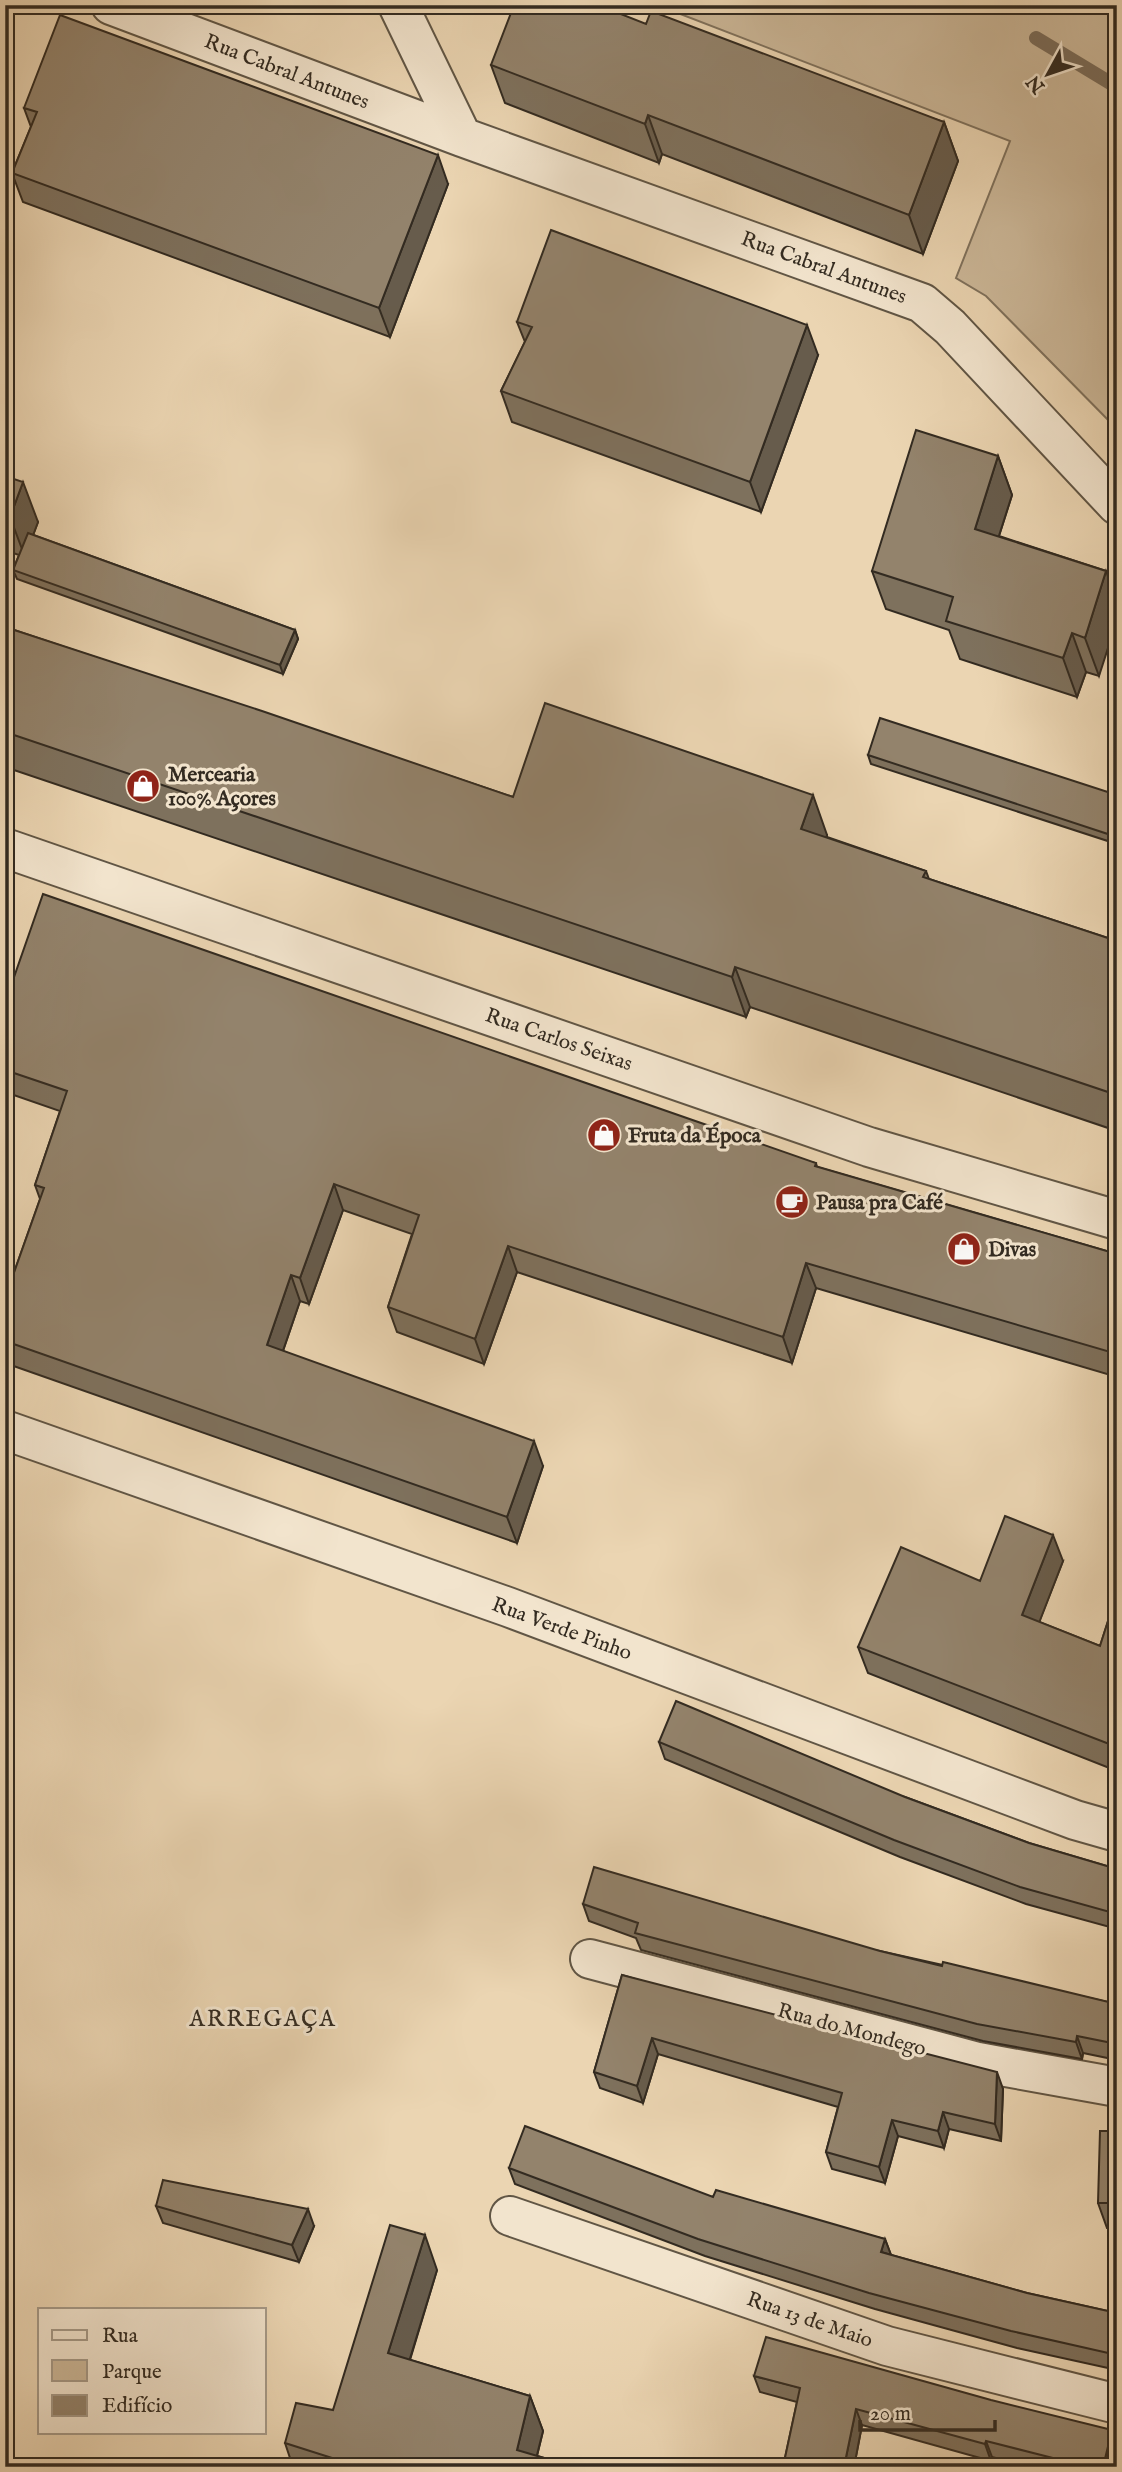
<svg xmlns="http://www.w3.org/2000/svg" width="1122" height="2472" font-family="'IM FELL English',serif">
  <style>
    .green { fill: #ccb899; stroke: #80725d; stroke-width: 2 }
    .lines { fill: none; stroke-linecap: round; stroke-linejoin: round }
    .stream { stroke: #7c6e5b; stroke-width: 14 }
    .minor-casing { stroke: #615645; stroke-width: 42 }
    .minor { stroke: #f2e4cd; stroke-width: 38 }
    .wall { fill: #7e715d; stroke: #332b21; stroke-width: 2 }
    .shaded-wall { fill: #675c4c; stroke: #332b21; stroke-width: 2 }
    .building { fill: #93836c; stroke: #332b21; stroke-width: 2 }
    .labels { text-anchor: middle; stroke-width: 6; stroke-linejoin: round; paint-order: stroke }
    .street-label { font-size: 21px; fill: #332b21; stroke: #f2e4cd }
    .poi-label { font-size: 21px; font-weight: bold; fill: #332b21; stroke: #f2e4cd; text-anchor: start }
    .neighbourhood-label { font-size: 23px; letter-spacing: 2px; fill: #332b21; stroke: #f2e4cd }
  </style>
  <rect width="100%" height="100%" fill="#ebd5b2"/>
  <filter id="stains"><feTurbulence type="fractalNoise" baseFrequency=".00286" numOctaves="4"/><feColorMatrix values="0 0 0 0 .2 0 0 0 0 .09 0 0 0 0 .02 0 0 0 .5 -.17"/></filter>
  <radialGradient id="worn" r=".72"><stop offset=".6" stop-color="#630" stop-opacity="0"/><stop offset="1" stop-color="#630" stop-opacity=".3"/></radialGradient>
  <path class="green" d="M657,5H1117V429L986,296L956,278L1010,141Z"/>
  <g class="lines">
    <path class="stream" d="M1036,38L1117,87"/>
    <g class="minor-casing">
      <path id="minor" d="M111,5L462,137L922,303L950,327L1117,505
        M398,5L462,137
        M5,848L869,1147L1117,1220
        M5,1430L508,1607L1075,1820L1117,1832
        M590,1959L978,2062L1117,2087
        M510,2216L887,2346L1117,2404"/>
    </g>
    <use href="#minor" class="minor"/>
  </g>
  <path class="wall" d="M646,24L944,122L958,161L923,254L662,154L659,163L505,103L491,65Z
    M24,108L448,184L390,337L23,202L12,173L31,127Z
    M517,322L818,355L761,512L512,422L501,391L525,342Z
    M998,456L1012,495L999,536L1106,571L1099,676L1086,672L1077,697L960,659L949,630L886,609L872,571Z
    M5,476L38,522L33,535L295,630L298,639L283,674L17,579L13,570L19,555L5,550Z
    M5,627L513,797L827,835V837L926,871L929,879L1117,941V1131L750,1007L746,1017L5,767Z
    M868,755L1117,795V844L871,764Z
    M5,1003L816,1163L817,1167L1117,1254V1377L816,1288L792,1363L517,1272L484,1364L397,1332L388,1307L412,1234L343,1210L309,1304L300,1301L283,1351L543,1466L517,1543L5,1363V1298L40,1199L35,1185L60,1111L5,1092Z
    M1063,1561L1039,1622L1100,1646L1117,1593V1771L868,1673L858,1647L980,1581Z
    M659,1742L905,1797L1029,1843L1117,1869V1929L1026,1904L900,1857L665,1759Z
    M583,1904L880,1951L1117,2004V2060L1083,2053L1082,2059L983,2041L641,1950L636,1938L589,1921Z
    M622,1975L1003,2089L1001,2141L949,2129L944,2148L898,2136L885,2183L832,2169L826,2152L838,2107L658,2054L643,2103L600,2088L594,2072Z
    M1117,2131V2228H1107L1098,2203Z
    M509,2168L713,2197L885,2239L891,2255L1027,2293L1117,2313V2370L1017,2348L875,2309L705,2256L515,2184Z
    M156,2206L314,2226L299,2262L163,2223Z
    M437,2270L410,2360L530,2396L543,2431L537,2456L575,2467H293L285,2443L333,2410Z
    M754,2376L1113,2467H1030L992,2457L991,2461L862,2425L854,2467H783L797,2402L760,2392Z"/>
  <path class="shaded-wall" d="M648,115L662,154L659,163L645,124Z
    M944,122L958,161L923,254L909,215Z
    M438,155L448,184L390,337L379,308Z
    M807,325L818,355L761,512L750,482Z
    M998,456L1012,495L989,567L975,529Z
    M23,482L38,522L25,557L10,517Z
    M1106,571L1117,600V620L1099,676L1085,638Z
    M295,630L298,639L283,674L280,665Z
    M1072,633L1086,672L1077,697L1063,658Z
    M813,795L827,835L816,869L801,829Z
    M735,967L750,1007L746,1017L732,977Z
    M334,1184L343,1210L309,1304L300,1278Z
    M508,1246L517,1272L484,1364L475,1339Z
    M806,1263L816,1288L792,1363L783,1337Z
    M291,1275L300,1301L276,1371L267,1345Z
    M534,1441L543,1466L517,1543L507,1517Z
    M1053,1535L1063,1561L1032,1641L1022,1615Z
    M1077,2036L1083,2053L1082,2059L1076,2042Z
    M652,2038L658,2054L643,2103L637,2086Z
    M997,2072L1003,2089L1001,2141L995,2124Z
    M943,2112L949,2129L944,2148L938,2131Z
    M892,2120L898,2136L885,2183L879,2167Z
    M308,2209L314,2226L299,2262L292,2245Z
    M425,2235L437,2270L401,2388L388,2353Z
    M885,2239L891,2255L881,2252Z
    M530,2396L543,2431L534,2467L517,2450Z
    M856,2409L862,2425L854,2467H844Z
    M1112,2430L1117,2442V2453L1113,2467H1103Z
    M986,2441L992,2457L991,2461L985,2444Z"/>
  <path class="building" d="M514,5H598L646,24L651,11L944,122L909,215L648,115L645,124L491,65Z
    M60,15L438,155L379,308L12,173L37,112L24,108Z
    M551,230L807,325L750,482L501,391L532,327L517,322Z
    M916,430L998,456L975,529L1106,571L1085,638L1072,633L1063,658L946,621L953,597L872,571Z
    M5,476L23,482L10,517L5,515Z
    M28,533L295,630L280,665L13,570Z
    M5,627L262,711L513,797L545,703L813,795L801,829L926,871L923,877L1117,941V1095L735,967L732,977L5,732Z
    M880,718L1117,795V837L868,755Z
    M43,894L816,1163L815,1166L1117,1254V1354L806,1263L783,1337L508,1246L475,1339L388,1307L419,1215L334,1184L300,1278L291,1275L267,1345L534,1441L507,1517L5,1341V1298L44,1188L35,1185L67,1091L5,1070V1003Z
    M1005,1516L1053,1535L1022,1615L1100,1646L1117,1593V1747L858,1647L901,1547L980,1581Z
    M676,1701L905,1797L1029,1843L1117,1869V1914L1020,1887L894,1840L659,1742Z
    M594,1867L880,1951L942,1966L943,1962L1117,2004V2044L1077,2036L1076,2042L977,2024L635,1933L638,1923L583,1904Z
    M622,1975L997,2072L995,2124L943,2112L938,2131L892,2120L879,2167L826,2152L842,2093L652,2038L637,2086L594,2072Z
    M525,2126L713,2197L716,2190L885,2239L881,2252L1027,2293L1117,2313V2355L1011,2331L869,2293L698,2239L509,2168Z
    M1100,2131H1117V2203H1098Z
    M163,2180L308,2209L292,2245L156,2206Z
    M390,2225L425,2235L388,2353L530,2396L517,2450L575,2467H375L355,2461L354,2465L285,2443L296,2403L333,2410Z
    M766,2337L991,2400L1112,2430L1103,2467H1052L1053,2458L986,2441L985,2444L856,2409L844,2467H783L800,2388L754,2376Z"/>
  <defs>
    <g id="shop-disc" transform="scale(1.75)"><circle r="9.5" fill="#8f2418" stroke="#f2e4cd"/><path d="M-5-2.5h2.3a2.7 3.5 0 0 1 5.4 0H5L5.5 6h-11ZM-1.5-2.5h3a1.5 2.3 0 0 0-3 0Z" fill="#fff"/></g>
    <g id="cafe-disc" transform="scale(1.75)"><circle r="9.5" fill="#8f2418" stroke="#f2e4cd"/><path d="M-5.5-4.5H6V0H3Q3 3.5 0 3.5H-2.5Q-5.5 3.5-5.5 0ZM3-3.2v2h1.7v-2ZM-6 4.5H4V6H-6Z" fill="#fff"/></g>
  </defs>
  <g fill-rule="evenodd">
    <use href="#shop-disc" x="143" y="786"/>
    <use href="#shop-disc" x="604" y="1135"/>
    <use href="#cafe-disc" x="792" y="1202"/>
    <use href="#shop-disc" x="964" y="1249"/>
  </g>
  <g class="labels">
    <g class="street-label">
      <text transform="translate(287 71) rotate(21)" y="7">Rua Cabral Antunes</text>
      <text transform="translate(824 267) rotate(20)" y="7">Rua Cabral Antunes</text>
      <text transform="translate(559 1039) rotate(19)" y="7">Rua Carlos Seixas</text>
      <text transform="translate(562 1628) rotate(20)" y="7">Rua Verde Pinho</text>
      <text transform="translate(852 2029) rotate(15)" y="7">Rua do Mondego</text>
      <text transform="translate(810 2319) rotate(19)" y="7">Rua 13 de Maio</text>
    </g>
    <g class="poi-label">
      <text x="168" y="781">Mercearia<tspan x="168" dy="24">100% Açores</tspan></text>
      <text x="628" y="1142">Fruta da Época</text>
      <text x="816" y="1209">Pausa pra Café</text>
      <text x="988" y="1256">Divas</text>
    </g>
    <g class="neighbourhood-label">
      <text x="263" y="2026">ARREGAÇA</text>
    </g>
  </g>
  <rect width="1122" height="2472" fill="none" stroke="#ebd5b2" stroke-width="28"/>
  <rect x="7" y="7" width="1108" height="2458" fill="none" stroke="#332b21" stroke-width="3.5"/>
  <rect x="14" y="14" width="1094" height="2444" fill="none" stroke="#332b21" stroke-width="2"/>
  <rect x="38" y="2308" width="228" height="126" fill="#f2e4cd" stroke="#a69a88" stroke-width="2"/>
  <rect x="52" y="2330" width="35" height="10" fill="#f2e4cd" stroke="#a69a88" stroke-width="2"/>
  <text x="102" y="2342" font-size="21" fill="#332b21">Rua</text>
  <rect x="52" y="2360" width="35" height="21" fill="#ccb899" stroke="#a69a88" stroke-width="2"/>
  <text x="102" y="2378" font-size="21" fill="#332b21">Parque</text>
  <rect x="52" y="2395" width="35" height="21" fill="#93836c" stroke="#a69a88" stroke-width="2"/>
  <text x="102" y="2412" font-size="21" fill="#332b21">Edifício</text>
  <g transform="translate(1048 74) rotate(230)" stroke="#f2e4cd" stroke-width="5" paint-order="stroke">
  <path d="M0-5L12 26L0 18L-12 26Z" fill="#332b21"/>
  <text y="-10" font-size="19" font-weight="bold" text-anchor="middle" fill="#332b21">N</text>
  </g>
  <path d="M860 2420v10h135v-10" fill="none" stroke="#332b21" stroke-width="3.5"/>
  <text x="870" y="2420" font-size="21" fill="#332b21" stroke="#f2e4cd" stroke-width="5" paint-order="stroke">20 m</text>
  <rect width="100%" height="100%" filter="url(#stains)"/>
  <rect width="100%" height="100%" fill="url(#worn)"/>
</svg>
